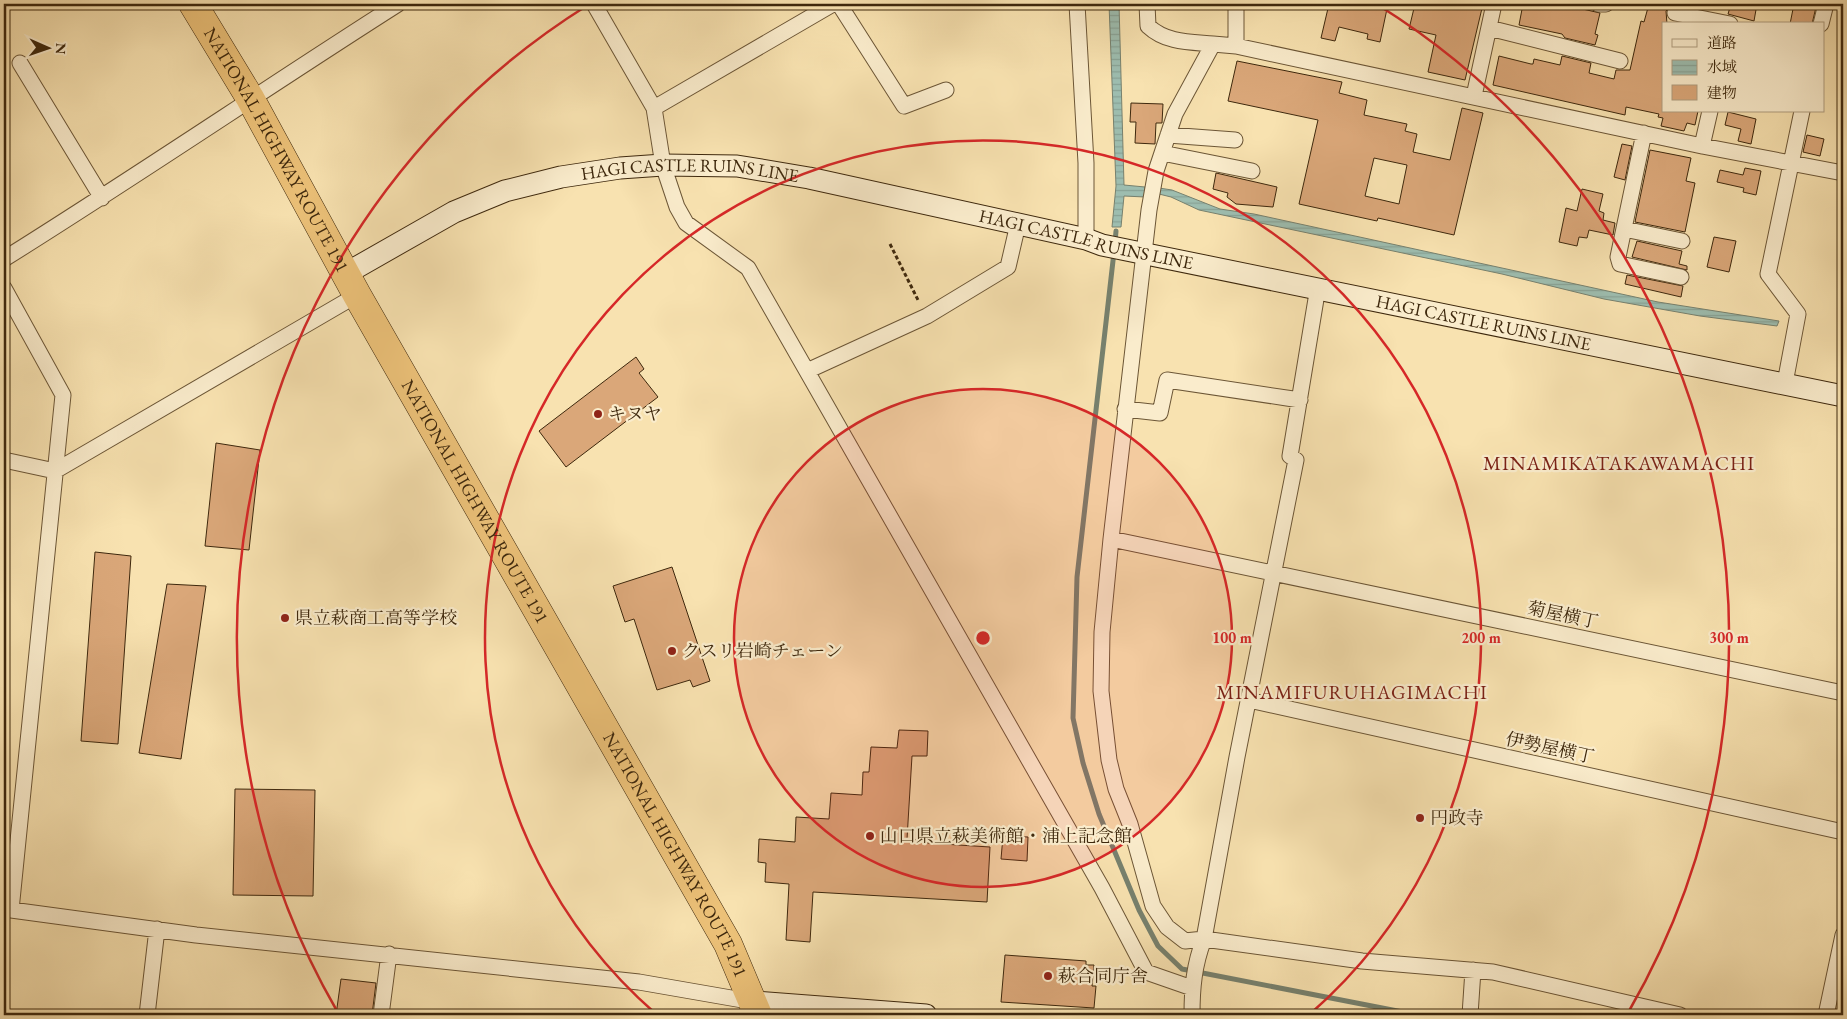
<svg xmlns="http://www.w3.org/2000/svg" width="1847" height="1019" font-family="'EB Garamond','Noto Serif JP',serif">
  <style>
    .water { fill: url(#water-rules); stroke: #77816e }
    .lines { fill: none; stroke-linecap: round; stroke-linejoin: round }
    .stream { stroke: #77816e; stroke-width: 5 }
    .building { fill: #daa779; stroke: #3e280d; fill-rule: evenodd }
    .street-casing { stroke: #6c5636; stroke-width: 17 }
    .secondary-casing { stroke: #3e280d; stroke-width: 23 }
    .highway-casing { stroke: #3e280d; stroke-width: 29 }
    .path { stroke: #3e280d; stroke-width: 3; stroke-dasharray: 4 2.5; stroke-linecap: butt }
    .street { stroke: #faeccc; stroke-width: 15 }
    .secondary { stroke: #faeccc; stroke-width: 21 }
    .highway { stroke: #ecc178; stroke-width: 28 }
    .ring { fill: none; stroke: #d62828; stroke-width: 2.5 }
    .poi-dot { fill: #8f2418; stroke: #faeccc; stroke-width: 2 }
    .labels { text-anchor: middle; stroke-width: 4.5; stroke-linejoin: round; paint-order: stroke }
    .street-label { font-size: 18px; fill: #3e280d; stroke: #faeccc }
    .poi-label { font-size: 18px; fill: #3e280d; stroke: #faeccc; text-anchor: start }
    .quarter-label { font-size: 20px; letter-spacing: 1px; fill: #7a1f14; stroke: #faeccc }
    .centre { fill: #d62828; stroke: #faeccc; stroke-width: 2.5 }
    .ring-label { font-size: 15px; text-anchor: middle; font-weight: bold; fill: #d62828; stroke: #faeccc; stroke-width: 4.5; stroke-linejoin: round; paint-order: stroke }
  </style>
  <defs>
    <pattern id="water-rules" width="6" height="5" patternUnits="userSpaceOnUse" patternTransform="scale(1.25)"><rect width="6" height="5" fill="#9dbdaf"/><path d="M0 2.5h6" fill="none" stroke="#88a295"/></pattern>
  </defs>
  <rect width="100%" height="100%" fill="#f8e2b0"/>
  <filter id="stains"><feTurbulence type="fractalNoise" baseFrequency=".004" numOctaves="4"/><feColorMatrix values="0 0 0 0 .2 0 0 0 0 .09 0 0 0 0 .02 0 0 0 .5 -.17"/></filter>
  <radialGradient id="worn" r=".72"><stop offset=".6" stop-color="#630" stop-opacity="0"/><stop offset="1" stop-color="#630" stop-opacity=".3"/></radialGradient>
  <path class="water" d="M1109,4H1119L1124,185L1145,187V197L1124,196L1121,227H1112L1116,186Z
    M1159,188L1172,190L1220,209L1254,214L1658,302L1779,321L1777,326L1700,316L1604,299L1502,274L1199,210L1171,197L1159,194Z"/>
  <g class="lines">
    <path class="stream" d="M1115,243L1116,231
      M1114,252L1077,577L1073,718L1083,763L1099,814L1139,910L1158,946L1182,969L1418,1015"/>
  </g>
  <path class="building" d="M1329,4H1388L1380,42L1367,39L1368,34L1339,27L1335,41L1321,38Z
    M1415,4H1483L1465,80L1428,72L1436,35L1409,29Z
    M1523,4H1561L1600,13L1595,34L1598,35L1595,45L1565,38L1562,34L1519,25Z
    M1649,4H1672L1666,11L1667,24H1663V111H1698L1695,125L1687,123L1684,131L1661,126L1663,118L1658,117L1659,114L1626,107L1625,115L1493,85L1499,56L1531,64H1533L1534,59L1560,65L1562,56L1591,63L1589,73L1614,79L1616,70H1630L1641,21L1644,22Z
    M1731,4H1757L1754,21L1728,14Z
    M1794,4L1816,7L1812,24H1790Z
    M1237,61L1342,82L1339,93L1367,100L1364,115L1407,124L1405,131L1417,134L1413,152L1450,160L1462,108L1483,113L1454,235L1378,218L1377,221L1299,204L1318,120L1228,101ZM1374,158L1407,165L1399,204L1365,196Z
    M1131,103L1163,104L1162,123H1156L1155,144L1135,143L1136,122H1130Z
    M1728,112L1756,119L1751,144L1738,141L1741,129L1725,125Z
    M1807,135L1824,139L1820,156L1803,152Z
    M1622,144L1632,146L1625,180L1614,177Z
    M1650,150L1691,158L1686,181L1695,183L1685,232L1635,222Z
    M1745,168L1761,171L1756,195L1743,192L1744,188L1717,182L1720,170L1743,175Z
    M1216,173L1277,187L1273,207L1236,204L1227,197L1228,193L1213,189Z
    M1582,189L1603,194L1599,211L1604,213L1603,220L1615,223L1613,235L1589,230L1587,238L1579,237L1577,246L1559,242L1566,208L1577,211Z
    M1714,237L1736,241L1729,272L1707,267Z
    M1637,241L1682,251L1679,264L1687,266V270L1632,257Z
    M1627,275L1683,286L1681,297L1625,284Z
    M636,357L644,369L639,373L658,397L566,467L539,431Z
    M216,443L260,450L249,550L205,546Z
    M95,552L131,556L118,744L81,741Z
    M672,567L710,681L693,687L690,680L657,690L634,619L625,622L613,586Z
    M167,584L206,586L181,759L139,753Z
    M899,730L928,731L927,756H912L907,839L927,840V843L990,847L987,902L813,892L810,942L786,940L789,884L765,882L766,863L758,862L759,839L795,842L796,817L829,819L831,793L862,795L863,772H869L871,747L897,748Z
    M235,789L315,790L313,896L233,895Z
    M1003,836L1028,837L1027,861L1001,859Z
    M1005,955L1086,961V965H1094L1092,986H1096L1094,1008L1001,1002Z
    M341,979L376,983L372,1015H336Z"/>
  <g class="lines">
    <g class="street-casing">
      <path id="street" d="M594,4L654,108L663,165L677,207L686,223L748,268L1102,888L1146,972L1192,988
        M839,4L904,106L946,90
        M1077,4L1086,163V239
        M1147,4L1148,26C1166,43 1190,42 1213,44
        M1236,4V46
        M1598,4H1606
        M1675,13L1730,24
        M1821,24L1826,4
        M1489,28L1620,61
        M20,63L102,198
        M1474,96L1494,4
        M654,108L833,4
        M1644,133L1618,257L1620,264L1681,277
        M1168,135L1235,140
        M1702,146L1710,111
        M1162,153L1252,171
        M1624,229L1682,241
        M4,259C137,176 266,88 398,4
        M4,288L63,395L11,910
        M807,371L927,316L1008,267L1018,224
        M1785,383L1798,314L1768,274L1802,111
        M1125,409L1160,413L1167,380L1300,400
        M4,460L55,471L357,295
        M1111,539L1843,693
        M1249,700L1843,832
        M4,909L196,935L639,982L754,1002
        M147,1015L157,929
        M381,1015L389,954
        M1192,1015C1192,988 1194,965 1204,939L1237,757L1296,460L1290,456L1318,287
        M1470,1015L1473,970
        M1680,1015L1493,972L1362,961L1204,939L1185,941L1167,927L1153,906L1130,824L1116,789L1109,760L1101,691L1102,632L1111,539L1149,210L1156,171L1175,114L1213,44L1236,46L1702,146L1843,173
        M1826,1015L1843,935"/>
    </g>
    <g class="secondary-casing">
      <g id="secondary">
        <path id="s1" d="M345,274L454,212L505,191L561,177L620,168L663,165L737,166L809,178L1086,239L1102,245L1843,396"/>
        <path d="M754,1002L926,1015"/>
      </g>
    </g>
    <g class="highway-casing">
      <g id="highway">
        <path id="s2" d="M193,4L250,98L357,295L728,944L758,1015"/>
      </g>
    </g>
    <path class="path" d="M890,244L919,302"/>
    <use href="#street" class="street"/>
    <use href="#secondary" class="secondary"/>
    <use href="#highway" class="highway"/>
  </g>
  <circle cx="983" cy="638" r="249" fill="#d62828" fill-opacity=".12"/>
  <g class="ring">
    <circle cx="983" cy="638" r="249"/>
    <path d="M656 1014A498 498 0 1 1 1310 1014"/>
    <path d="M337 1011A746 746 0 0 1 588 5M1378 5A746 746 0 0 1 1629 1011"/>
  </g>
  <g class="poi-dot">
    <circle cx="598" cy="414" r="5"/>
    <circle cx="285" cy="618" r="5"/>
    <circle cx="672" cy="651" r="5"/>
    <circle cx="1420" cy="818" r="5"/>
    <circle cx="870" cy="836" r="5"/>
    <circle cx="1048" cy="976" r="5"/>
  </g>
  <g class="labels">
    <g class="street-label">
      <text dy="6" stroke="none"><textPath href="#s2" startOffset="168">NATIONAL HIGHWAY ROUTE 191</textPath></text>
      <text dy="6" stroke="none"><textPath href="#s1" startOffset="368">HAGI CASTLE RUINS LINE</textPath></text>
      <text dy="6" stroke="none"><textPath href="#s1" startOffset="772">HAGI CASTLE RUINS LINE</textPath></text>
      <text dy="6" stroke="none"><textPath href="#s1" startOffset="1178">HAGI CASTLE RUINS LINE</textPath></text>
      <text dy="6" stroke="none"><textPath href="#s2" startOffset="572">NATIONAL HIGHWAY ROUTE 191</textPath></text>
      <text transform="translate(1563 615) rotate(12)" y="6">菊屋横丁</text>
      <text transform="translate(1550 748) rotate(12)" y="6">伊勢屋横丁</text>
      <text dy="6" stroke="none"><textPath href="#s2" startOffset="978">NATIONAL HIGHWAY ROUTE 191</textPath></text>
    </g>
    <g class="poi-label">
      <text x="608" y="420">キヌヤ</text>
      <text x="295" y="624">県立萩商工高等学校</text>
      <text x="682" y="657">クスリ岩崎チェーン</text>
      <text x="1430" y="824">円政寺</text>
      <text x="880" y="842">山口県立萩美術館・浦上記念館</text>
      <text x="1058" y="982">萩合同庁舎</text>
    </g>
    <g class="quarter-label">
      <text x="1619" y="470">MINAMIKATAKAWAMACHI</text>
      <text x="1352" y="699">MINAMIFURUHAGIMACHI</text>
    </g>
  </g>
  <circle cx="983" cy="638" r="8" class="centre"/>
  <g class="ring-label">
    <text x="1232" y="643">100 m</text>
    <text x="1481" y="643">200 m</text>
    <text x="1729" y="643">300 m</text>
  </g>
  <rect width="1847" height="1019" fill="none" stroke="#f8e2b0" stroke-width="20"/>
  <rect x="5" y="5" width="1837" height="1009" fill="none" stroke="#3e280d" stroke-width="2.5"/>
  <rect x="10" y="10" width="1827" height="999" fill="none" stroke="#3e280d"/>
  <rect x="1662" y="22" width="162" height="90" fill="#faeccc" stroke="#af9e80"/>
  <rect x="1672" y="39" width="25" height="8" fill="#faeccc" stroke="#af9e80"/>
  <text x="1707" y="48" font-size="15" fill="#3e280d">道路</text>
  <rect x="1672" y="60" width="25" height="15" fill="url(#water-rules)" stroke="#af9e80"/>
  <text x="1707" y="72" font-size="15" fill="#3e280d">水域</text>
  <rect x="1672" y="85" width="25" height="15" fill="#daa779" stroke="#af9e80"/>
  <text x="1707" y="98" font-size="15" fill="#3e280d">建物</text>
  <g transform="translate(48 48) rotate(92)" stroke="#faeccc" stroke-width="4" paint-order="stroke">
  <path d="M0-4L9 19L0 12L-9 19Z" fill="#3e280d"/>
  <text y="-8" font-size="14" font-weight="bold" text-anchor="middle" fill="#3e280d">N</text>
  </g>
  <rect width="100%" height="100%" filter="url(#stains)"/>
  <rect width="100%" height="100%" fill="url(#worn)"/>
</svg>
